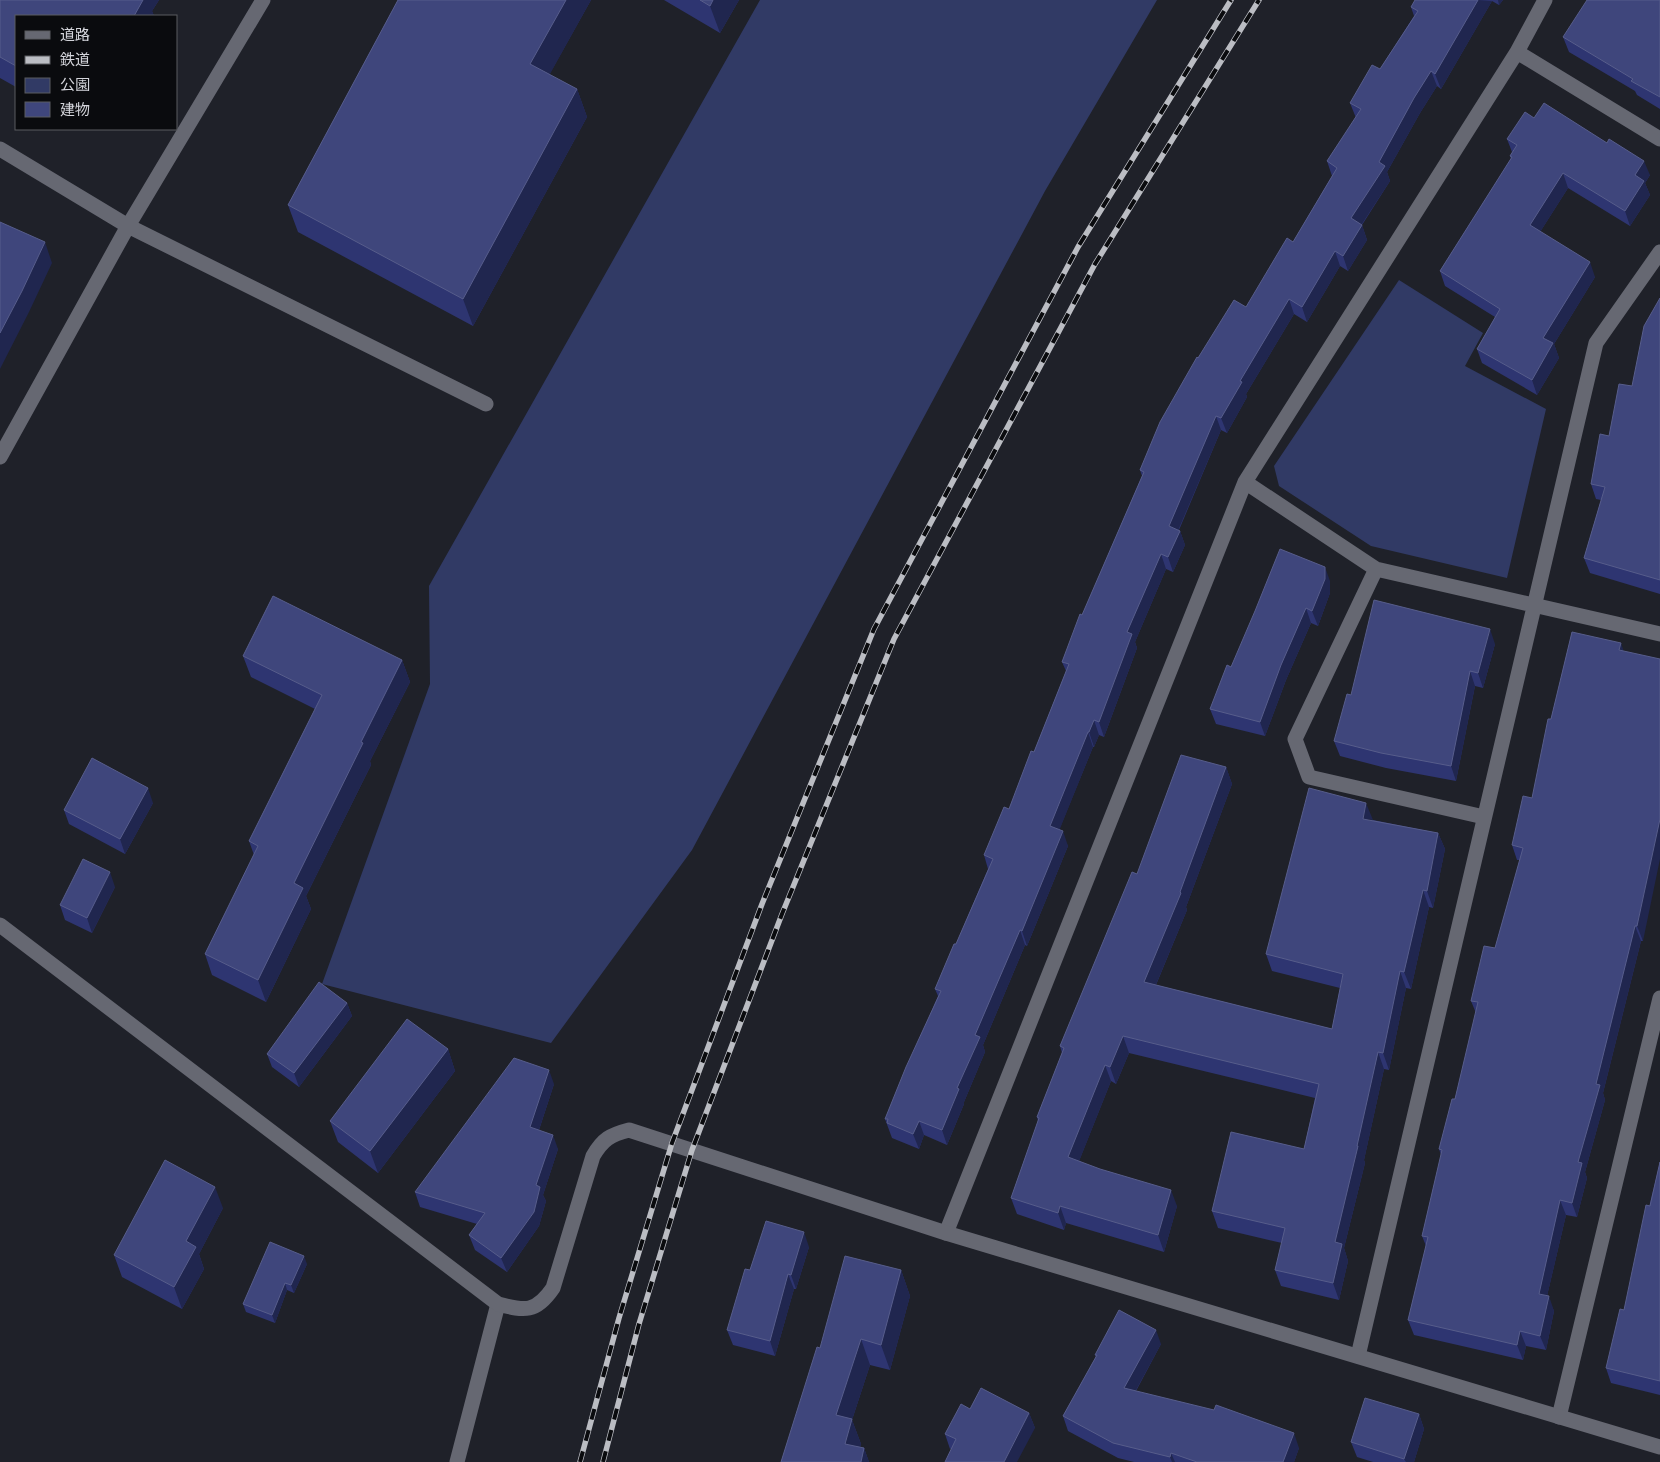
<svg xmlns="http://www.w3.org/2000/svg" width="1660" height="1462" font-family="Barlow,'Noto Sans JP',sans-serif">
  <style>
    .green { fill: #313a65 }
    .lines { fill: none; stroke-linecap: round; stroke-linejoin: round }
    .street { stroke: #666872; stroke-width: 15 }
    .secondary { stroke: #666872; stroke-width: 15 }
    .rail-casing { stroke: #bbbdc3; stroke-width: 5.5 }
    .rail { stroke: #0a0b0e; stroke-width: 4; stroke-dasharray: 11; stroke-linecap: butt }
    .wall { fill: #2e3571 }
    .shaded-wall { fill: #20264f }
    .building { fill: #3f467c; stroke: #575d8b }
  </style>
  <rect width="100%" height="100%" fill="#1f2129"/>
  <path class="green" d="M760,0H1157L1045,191L692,850L551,1043L322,984L430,684L429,586Z
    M1399,280L1483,333L1465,366L1546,409L1507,578L1371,546L1279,486L1274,466Z"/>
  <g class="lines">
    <path class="street" d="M1517,52L1660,139
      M0,149L128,226L486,404
      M0,457L128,226L263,0
      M1245,482L1376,569L1660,634
      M1376,569L1295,739L1309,777L1484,817
      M946,1233L1245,482L1517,52L1545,0
      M1358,1356L1596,343L1660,252
      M1559,1417L1660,998
      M457,1462L498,1304"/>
    <path class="secondary" d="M0,925L498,1304C525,1311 536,1313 553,1288L593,1156C603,1139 610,1135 629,1130L946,1233L1660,1447"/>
    <g class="rail-casing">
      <path id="rail" d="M580,1462L619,1318L672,1143L762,904L874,629L1078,247L1231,0
        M603,1462L639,1324L692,1150L782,914L894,639L1095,264L1259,0"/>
    </g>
    <use href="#rail" class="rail"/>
  </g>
  <path class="wall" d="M0,0H159L152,11L154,16H16V87L0,78Z
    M398,0H591L549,75L577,89L587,117L473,326L298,232L288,205Z
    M664,0H739L720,33Z
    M1415,0H1503L1499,5L1492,1L1441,89L1437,86L1420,113L1387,172L1390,181L1362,225L1367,240L1348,271L1340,266L1307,322L1294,314L1246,394L1247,397L1227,433L1221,430L1179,530L1180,531L1185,545L1173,572L1166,569L1135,642L1137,648L1104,737L1099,735L1094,747H1093L1059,830L1068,846L1027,946L1025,945L983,1045L985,1052L964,1102V1104L947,1145L924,1135L919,1149L892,1138L885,1119L938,996L935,989L956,944L988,869L984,855L1009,809L1034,752L1066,671L1062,662L1142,476L1140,470L1198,358L1246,307L1293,242L1332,176L1327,161L1356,118L1350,103L1380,69L1414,16L1411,7Z
    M1660,0V109L1637,95L1635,91L1569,52L1563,37Z
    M1534,118L1650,175L1645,183L1650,195L1630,226L1568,188L1540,232L1595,277L1554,344L1559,358L1537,395L1482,363L1477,349L1495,317L1445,286L1440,271L1511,159L1510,156L1512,152L1507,139Z
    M1660,298V594L1590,573L1584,558L1601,500L1596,499L1591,484L1609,436L1632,386Z
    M1330,581V593L1318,626L1311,623L1286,680L1265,736L1216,724L1210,709L1231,667Z
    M1572,632L1643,941H1641L1603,1093L1605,1100L1585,1172L1587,1178L1577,1217L1566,1215L1547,1296L1554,1311L1546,1350L1526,1346L1523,1360L1414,1335L1408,1320L1426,1246L1422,1236L1441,1155L1439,1149L1455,1099L1476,1013L1471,1001L1495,948L1520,860H1517L1512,845L1532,798L1551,719Z
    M1495,644L1483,688L1475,686L1456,781L1386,768L1340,756L1334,741L1351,695Z
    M243,656L402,660L410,682L370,761L371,765L306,896L311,909L266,1002L212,975L205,954L254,855L249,841L315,709L251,677Z
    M1226,767L1232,784L1186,907L1187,910L1156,985L1332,1029L1340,988L1272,971L1266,954L1373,820L1438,833L1445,849L1433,908L1429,907L1411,989L1406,988L1389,1070L1384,1069L1364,1160L1365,1163L1344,1248L1348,1261L1339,1300L1281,1286L1275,1270L1282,1243L1218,1228L1212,1211L1304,1149L1315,1098L1129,1053L1116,1084L1111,1081L1079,1161L1177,1206L1164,1252L1066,1223L1064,1230L1017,1214L1011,1198L1038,1121L1037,1117L1062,1053L1060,1046L1137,874Z
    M153,803L125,854L69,824L64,810Z
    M115,887L92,933L65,920L60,905Z
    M347,1003L352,1016L299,1087L272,1067L267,1054Z
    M448,1049L455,1071L378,1173L338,1142L330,1121Z
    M554,1084L539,1130L558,1149L543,1195L546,1201L539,1226L507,1272L475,1250L469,1235L477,1224L420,1207L415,1192Z
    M1660,1162V1395L1611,1383L1606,1368L1624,1310Z
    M223,1208L199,1254L204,1269L182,1309L122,1277L114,1255Z
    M809,1247L796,1289H794L775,1356L733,1345L727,1330L750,1270Z
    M307,1264L294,1293L287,1290L275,1323L246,1312L243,1304Z
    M901,1270L910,1296L890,1370L870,1365L852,1420L861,1444L860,1447L864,1448L869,1462H781L820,1348Z
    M1161,1344L1136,1391L1299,1448L1294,1462H1134L1118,1458L1068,1431L1063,1416L1096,1357L1095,1355Z
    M970,1409L1029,1413L1035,1428L950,1449L945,1434Z
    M1419,1414L1424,1429L1414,1462H1373L1357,1457L1351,1442Z"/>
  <path class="shaded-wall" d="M143,0H159L152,11L154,16H134Z
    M566,0H591L540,92L530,64Z
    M713,0H739L720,33L710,6Z
    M1478,0L1492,1L1441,89L1435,74Z
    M1498,0H1503L1499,5Z
    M1431,71L1437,86L1420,113L1387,172L1390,181L1356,233L1351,218L1379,162L1414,98Z
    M577,89L587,117L473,326L463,299Z
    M1644,161L1650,175L1645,183L1650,195L1630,226L1625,211L1635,175Z
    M1563,173L1568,188L1535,240L1530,225Z
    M1362,225L1367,240L1348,271L1343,256Z
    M45,242L52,263L29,312L0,369V333Z
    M1335,251L1340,266L1307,322L1302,307Z
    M1590,262L1595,277L1554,344L1559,358L1537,395L1532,380L1543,338Z
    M1289,299L1294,314L1246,394L1247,397L1227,433L1221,418L1240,381Z
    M1216,416L1221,430L1174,540L1169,526Z
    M1180,531L1185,545L1173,572L1168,557Z
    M1161,554L1166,569L1135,642L1137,648L1104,737L1099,722L1127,632Z
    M1325,567L1330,581V593L1318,626L1312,611Z
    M1306,608L1311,623L1286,680L1265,736L1260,722L1281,665Z
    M1490,629L1495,644L1483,688L1478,673Z
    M1621,643L1626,658L1619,650Z
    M402,660L410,682L370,761L371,765L306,896L311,909L266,1002L258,980L294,883L361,742Z
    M1470,671L1475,686L1456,781L1451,766Z
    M1094,720L1099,735L1094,747L1089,732Z
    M1088,732L1093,747L1055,841L1050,826Z
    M1226,767L1232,784L1186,907L1187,910L1150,999L1144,982L1180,892Z
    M148,788L153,803L125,854L120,839Z
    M1366,803L1373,820L1363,819Z
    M1660,819V859L1643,941L1637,926Z
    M1063,831L1068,846L1027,946L1022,931Z
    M1438,833L1445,849L1433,908L1427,891Z
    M110,872L115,887L92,933L87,918Z
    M1423,890L1429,907L1411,989L1404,972Z
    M1635,926L1641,941L1603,1093L1605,1100L1585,1172L1587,1178L1577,1217L1572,1203L1578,1162L1596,1084Z
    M1020,930L1025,945L983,1045L985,1052L964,1102V1104L947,1145L942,1130L957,1088L975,1035Z
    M1400,971L1406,988L1389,1070L1383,1053Z
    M347,1003L352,1016L299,1087L294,1073Z
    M1123,1036L1129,1053L1116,1084L1110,1067Z
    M448,1049L455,1071L378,1173L370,1151Z
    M1378,1052L1384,1069L1364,1160L1365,1163L1344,1248L1348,1261L1339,1300L1333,1283L1335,1242Z
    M1105,1065L1111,1081L1074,1174L1068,1157Z
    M549,1070L554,1084L535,1142L530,1127Z
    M919,1121L924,1135L919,1149L913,1134Z
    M553,1135L558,1149L543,1195L546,1201L539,1226L507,1272L501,1258L536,1185Z
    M215,1187L223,1208L199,1254L204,1269L182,1309L174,1287L186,1241Z
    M1171,1190L1177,1206L1164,1252L1158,1235Z
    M1560,1200L1566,1215L1544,1309L1539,1294Z
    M1060,1206L1066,1223L1064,1230L1058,1213Z
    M804,1232L809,1247L796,1289L791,1275Z
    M304,1256L307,1264L294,1293L291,1285Z
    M901,1270L910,1296L890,1370L881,1345Z
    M788,1274L794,1289L775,1356L770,1341Z
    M285,1283L287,1290L275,1323L272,1315Z
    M1549,1296L1554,1311L1546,1350L1540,1336Z
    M1156,1330L1161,1344L1129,1403L1124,1388Z
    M1520,1331L1526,1346L1523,1360L1517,1345Z
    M861,1339L870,1365L852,1420L861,1444L856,1462H852L836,1415Z
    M1029,1413L1035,1428L1017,1462H1004Z
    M1419,1414L1424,1429L1414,1462H1406L1404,1459Z
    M1294,1433L1299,1448L1294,1462H1283Z
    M864,1448L869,1462H861Z
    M1171,1453L1175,1462H1172L1170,1457Z"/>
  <path class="building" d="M0,0H143L134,16H16V66L0,57Z
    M398,0H566L530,64L577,89L463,299L288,205Z
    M700,0H713L710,6Z
    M1415,0H1478L1435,74L1431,71L1414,98L1379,162L1385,166L1351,218L1362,225L1343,256L1335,251L1302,307L1289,299L1240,381L1242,382L1221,418L1216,416L1169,526L1180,531L1168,557L1161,554L1127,632L1132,634L1099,722L1094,720L1089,732H1088L1050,826L1063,831L1022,931L1020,930L975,1035L980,1037L957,1088L959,1089L942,1130L919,1121L913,1134L887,1123L888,1119H885L906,1067L941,991L935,989L954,944H956L993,859L984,855L1004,807L1009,809L1031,751L1034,752L1069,664L1062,662L1080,614L1082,615L1144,472L1140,470L1160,422L1197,357L1198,358L1234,300L1246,307L1287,238L1293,242L1337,168L1327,161L1361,109L1350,103L1372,65L1380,69L1418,11L1411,7Z
    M1587,0H1660V97L1631,81L1633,79L1563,37Z
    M1544,103L1607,143L1609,139L1644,161L1635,175L1644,181L1625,211L1563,173L1530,225L1590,262L1543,338L1553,343L1532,380L1477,349L1500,309L1440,271L1512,157L1510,156L1517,145L1507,139L1525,112L1534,118Z
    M0,222L45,242L22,291L0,333Z
    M1660,298V580L1584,558L1605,487L1591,484L1600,434L1609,436L1619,384L1632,386L1644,326Z
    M1280,549L1325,567V579L1312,611L1306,608L1281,665L1260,722L1210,709L1227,665L1231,667L1255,611Z
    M273,596L402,660L361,742L363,743L294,883L303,888L258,980L205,954L258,846L249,841L322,695L243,656Z
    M1374,600L1490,629L1478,673L1470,671L1451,766L1381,753L1334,741L1347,694L1351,695Z
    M1572,632L1621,643L1619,650L1660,659V819L1637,926H1635L1596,1084L1600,1085L1578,1162L1582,1163L1572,1203L1560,1200L1539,1294L1549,1296L1540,1336L1520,1331L1517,1345L1408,1320L1428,1237L1422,1236L1442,1150L1439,1149L1452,1099H1455L1478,1002L1471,1001L1484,946L1495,948L1523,848L1512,845L1523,796L1532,798L1548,719H1551Z
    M1181,755L1226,767L1180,892L1181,893L1144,982L1332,1029L1343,974L1266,954L1309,788L1366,803L1363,819L1438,833L1427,891L1423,890L1404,972L1400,971L1383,1053L1378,1052L1357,1146H1358L1335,1242L1342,1244L1333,1283L1275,1270L1285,1228L1212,1211L1231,1132L1304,1149L1319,1084L1123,1036L1110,1067L1105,1065L1068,1157L1100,1169L1171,1190L1158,1235L1060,1206L1058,1213L1011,1198L1039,1118L1037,1117L1064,1048L1060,1046L1132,872L1137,874Z
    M92,758L148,788L120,839L64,810Z
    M83,859L110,872L87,918L60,905Z
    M319,982L347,1003L294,1073L267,1054Z
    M407,1019L448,1049L370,1151L330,1121Z
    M514,1058L549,1070L530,1127L553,1135L536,1185L540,1187L534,1212L501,1258L469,1235L485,1213L415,1192Z
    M165,1160L215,1187L186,1241L196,1247L174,1287L114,1255Z
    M1660,1162V1381L1606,1368L1620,1309L1624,1310L1646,1205L1650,1206Z
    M766,1221L804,1232L791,1275L788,1274L770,1341L727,1330L745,1269L750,1270Z
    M270,1242L304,1256L291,1285L285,1283L272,1315L243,1304Z
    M845,1256L901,1270L881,1345L861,1339L836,1415L852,1419L845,1444L864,1448L861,1462H781L817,1347L820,1348Z
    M1119,1310L1156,1330L1124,1388L1214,1410L1216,1405L1294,1433L1283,1462H1197L1171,1453L1170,1457L1113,1443L1063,1416L1097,1355H1095Z
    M981,1388L1029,1413L1004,1462H945L956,1439L945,1434L961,1404L970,1409Z
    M1365,1398L1419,1414L1404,1459L1351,1442Z"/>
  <rect x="15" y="15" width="162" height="115" fill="#0a0b0e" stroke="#5b5c60"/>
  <rect x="25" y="31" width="25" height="8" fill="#666872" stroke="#5b5c60"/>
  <text x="60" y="40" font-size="15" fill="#d4d5db">道路</text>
  <rect x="25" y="56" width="25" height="8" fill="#bbbdc3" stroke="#5b5c60"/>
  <text x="60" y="65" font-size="15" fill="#d4d5db">鉄道</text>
  <rect x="25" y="78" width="25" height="15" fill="#313a65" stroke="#5b5c60"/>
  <text x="60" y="90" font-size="15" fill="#d4d5db">公園</text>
  <rect x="25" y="102" width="25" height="15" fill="#3f467c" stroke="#5b5c60"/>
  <text x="60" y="115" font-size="15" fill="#d4d5db">建物</text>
</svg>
